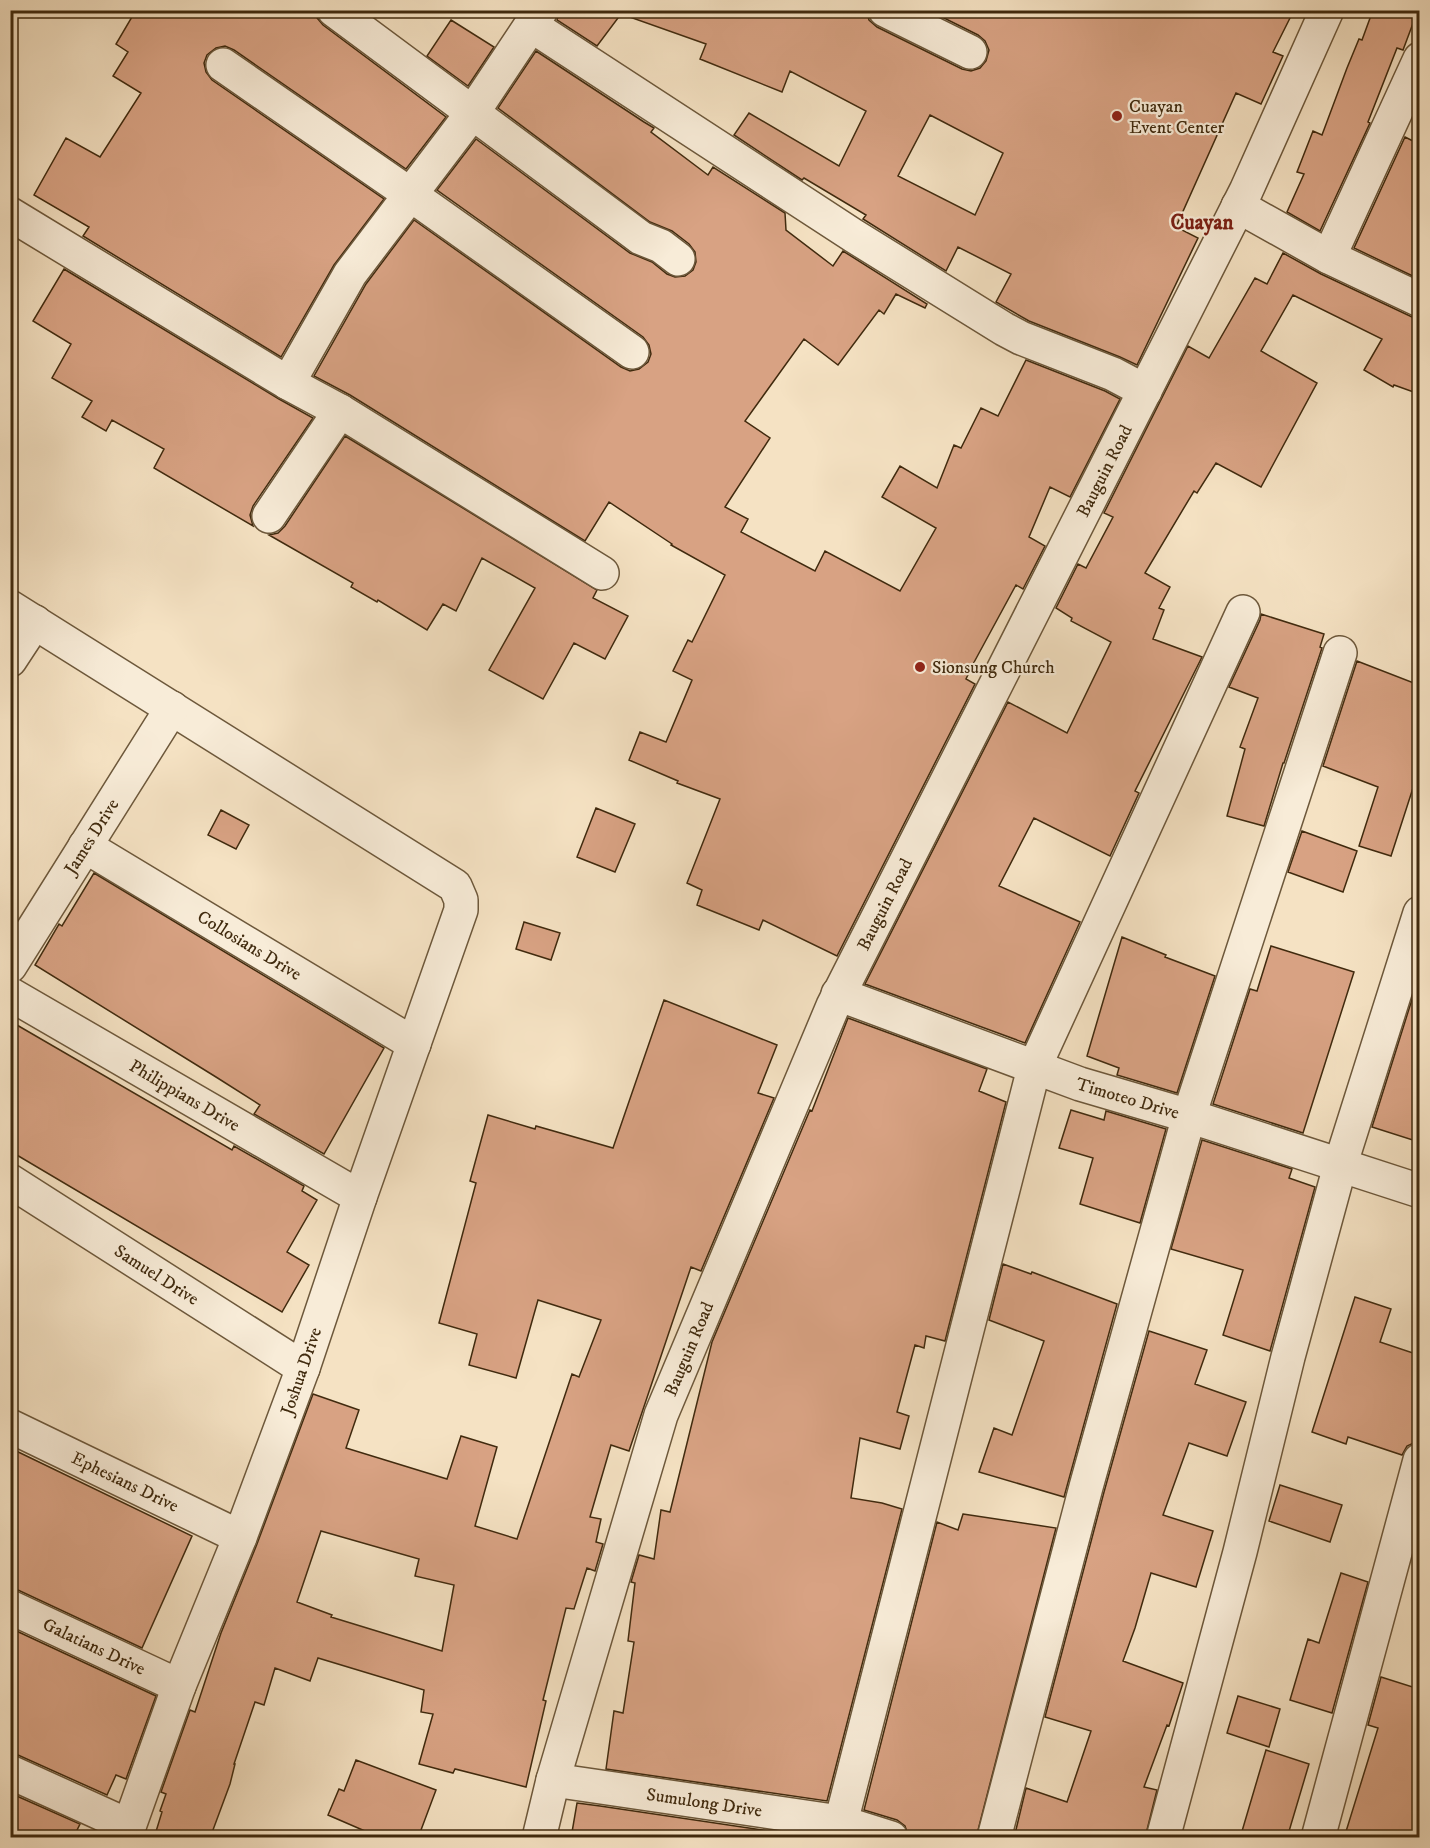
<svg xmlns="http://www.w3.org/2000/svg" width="1430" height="1848" font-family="'IM FELL DW Pica',serif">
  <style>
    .building { fill: #d8a283; stroke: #402a0e; stroke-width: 1.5; fill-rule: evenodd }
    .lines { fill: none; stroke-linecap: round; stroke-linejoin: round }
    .minor-casing { stroke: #6d583b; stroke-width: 36 }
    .minor { stroke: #f8ecd8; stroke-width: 33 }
    .poi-dot { fill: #8f2418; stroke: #f8ecd8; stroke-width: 2 }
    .labels { text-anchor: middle; stroke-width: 4.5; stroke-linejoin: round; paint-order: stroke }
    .poi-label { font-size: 18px; fill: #402a0e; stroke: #f8ecd8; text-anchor: start }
    .street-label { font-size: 18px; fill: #402a0e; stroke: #f8ecd8 }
    .quarter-label { font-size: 21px; font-weight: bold; fill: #7a1f14; stroke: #f8ecd8 }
  </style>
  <rect width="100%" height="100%" fill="#f5e2c3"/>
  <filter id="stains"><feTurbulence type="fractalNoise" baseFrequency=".00333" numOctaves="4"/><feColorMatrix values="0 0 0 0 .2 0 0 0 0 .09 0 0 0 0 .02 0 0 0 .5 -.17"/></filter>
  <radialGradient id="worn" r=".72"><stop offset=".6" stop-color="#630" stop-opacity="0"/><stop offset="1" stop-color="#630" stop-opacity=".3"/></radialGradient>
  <path class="building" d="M136,10H313L316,13L317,18L323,25L446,117L406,169L234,50L225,46L216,48L207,55L204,63L206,72L212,80L384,199L334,265L281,357L83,236L89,227L34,195L66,138L100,157L141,93L113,76L128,52L116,44Z
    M560,10H624L597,46L557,20Z
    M624,10H866L869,20L877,27L962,69L971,71L980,68L986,61L989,50L985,41L978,35L928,10H1294L1273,52L1283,56L1261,104L1236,93L1176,227L1198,238L1137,365L1120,357L1029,321L996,302L1011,274L958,247L946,271L863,219L866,215L804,178L802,180L734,135L749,113L839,166L866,111L790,71L782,92L700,59L706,44L624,15ZM930,115L1003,153L975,215L898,176Z
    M1373,10H1418L1403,50L1397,48L1368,122L1370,123L1320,231L1287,212L1304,174L1297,172L1313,131L1322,135L1347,68L1359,39L1362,40Z
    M451,20L494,47L468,86L427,56Z
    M536,51L644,122L654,128L651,132L708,175L713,167L785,213L786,230L833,266L843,251L927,304L925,308L896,294L884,314L879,310L838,365L804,339L745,421L770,438L725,507L748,519L741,532L815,571L825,551L900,591L936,528L882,497L900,466L937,488L954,445L961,448L981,408L998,416L1026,360L1105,391L1120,399L1070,497L1050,487L1029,537L1045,546L1023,589L1016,585L972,666L966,679L975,684L837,956L763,920L759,930L697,905L702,890L687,883L720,799L677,783L678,781L629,760L640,732L666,742L692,680L673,671L688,640L692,642L725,575L671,545L672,544L609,502L585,541L350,395L314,376L366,284L414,220L621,367L630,371L639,369L648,362L651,354L649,345L643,337L437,190L476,139L630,253L652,262L667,274L675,277L685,276L693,270L696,262L695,252L689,244L672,231L650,222L498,108Z
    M1405,137L1419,144V279L1354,248Z
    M1283,253L1321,274L1412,317L1419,318V394L1394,385L1393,387L1364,370L1382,339L1293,295L1261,351L1317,383L1261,487L1216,463L1197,493L1194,491L1145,573L1170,587L1159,608L1164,610L1153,639L1202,657L1135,791L1139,793L1110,856L1034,818L999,886L1080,922L1025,1043L865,984L1008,702L1067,733L1111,642L1071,621L1072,618L1056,608L1078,564L1086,568L1113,517L1104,513L1188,346L1209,358L1255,278L1267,284Z
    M64,269L279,399L313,418L253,506L250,515L253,526L154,468L164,449L112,420L106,431L82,417L92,401L52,378L71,344L33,321Z
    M345,436L597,590L593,598L628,616L605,659L574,643L543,699L489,670L535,588L482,558L456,611L443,604L427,630L378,600L377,602L351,587L353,583L269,535L278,533L285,526Z
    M1261,614L1324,634L1320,647L1322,648L1284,763H1283L1264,826L1227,816L1245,749L1240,747L1258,698L1229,687L1260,620Z
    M1357,661L1419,685V790L1413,788L1391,856L1359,846L1378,787L1323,766Z
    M596,808L635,824L615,872L577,857Z
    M221,810L249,825L236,849L208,835Z
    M1302,831L1357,851L1343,892L1288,872Z
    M94,873L384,1048L324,1154L254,1114L260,1105L216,1077L35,965L59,924L62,926Z
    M524,922L560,933L551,960L516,949Z
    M1122,937L1166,955L1165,957L1215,976L1177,1093L1117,1075L1119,1068L1087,1056Z
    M1271,946L1354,972L1303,1133L1213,1104L1250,989L1257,991Z
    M1419,977V1142L1372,1127Z
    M664,1000L777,1045L758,1093L774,1098L701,1271L691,1267L629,1451L611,1445L590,1517L601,1519L596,1542L603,1544L595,1571L587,1568L574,1609L566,1608L543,1700L546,1701L526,1787L455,1769L453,1773L419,1764L433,1714L421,1712L424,1690L318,1658L310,1681L275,1668L264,1705L255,1702L234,1764H235L230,1784L210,1838H154L162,1812L160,1811L166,1794L161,1792L190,1710L195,1712L221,1633L257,1544L313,1394L359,1410L346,1448L447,1479L461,1436L497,1447L475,1526L517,1539L572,1374L579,1377L601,1320L538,1300L516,1378L469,1365L477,1334L439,1323L476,1183L470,1181L488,1115L535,1129L536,1126L613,1148ZM321,1531L419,1559L415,1576L454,1585L442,1651L331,1617L332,1615L297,1602Z
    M848,1018L987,1069L979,1091L1006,1102L945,1341L926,1336L924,1348L915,1345L897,1412L909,1416L900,1449L860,1438L851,1498L882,1503L902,1509L827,1801L606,1769L614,1711L623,1713L634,1642L628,1641L635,1583L631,1582L639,1555L654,1559L661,1510L670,1512L712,1342L810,1110L812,1111Z
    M10,1021L232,1150L234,1146L304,1186L302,1191L317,1200L287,1252L309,1265L282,1312L10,1151Z
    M1071,1110L1104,1120L1106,1111L1166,1129L1140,1223L1080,1204L1093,1158L1059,1148Z
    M1202,1140L1292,1169L1289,1178L1315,1187L1270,1351L1223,1335L1243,1270L1171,1249Z
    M1003,1264L1031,1274L1032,1272L1117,1304L1064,1497L979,1472L994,1428L1012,1435L1044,1341L989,1320Z
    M1355,1297L1391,1309L1380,1342L1419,1355V1430L1416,1442L1407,1446L1402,1455L1348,1437L1346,1444L1312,1432Z
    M1149,1331L1207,1350L1195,1384L1246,1402L1227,1456L1189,1443L1163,1515L1213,1531L1196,1587L1151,1573L1135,1628L1123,1661L1183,1683L1169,1726L1167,1725L1144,1787L1157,1790L1145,1838H1014L1026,1788L1067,1802L1091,1731L1045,1717L1104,1492Z
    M10,1448L192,1536L142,1648L18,1590L10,1589Z
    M1280,1485L1342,1505L1330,1542L1269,1521Z
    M963,1514L1056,1528L976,1838H909L905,1826L897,1820L864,1810L937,1522L958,1530Z
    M1341,1573L1368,1582L1332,1713L1290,1700L1308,1639L1319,1643Z
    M10,1628L156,1696L126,1779L116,1775L107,1795L18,1755L10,1754Z
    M1381,1677L1419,1689V1838H1344L1378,1728L1368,1725Z
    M1238,1696L1280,1709L1269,1747L1227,1733Z
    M1266,1750L1309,1764L1287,1838H1240Z
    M356,1760L436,1790L418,1838H381L328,1815L339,1789L344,1791Z
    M10,1793L80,1824L73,1838H10Z
    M577,1803L600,1806L816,1838H571Z"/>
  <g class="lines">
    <g class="minor-casing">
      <g id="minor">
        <path d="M334,10L629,229L641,238L661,246L678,259"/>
        <path d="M885,10L970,52"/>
        <path d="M532,26L854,236L1004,329L1021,338L1113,374L1145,391"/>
        <path d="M223,65L411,195L632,352"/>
        <path d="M1238,206L1329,257L1420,300"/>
        <path d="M10,214L288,383L340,411L602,573"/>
        <path d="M1329,257L1420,59"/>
        <path d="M288,383L350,274L473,112L541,10"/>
        <path d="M269,516L340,411"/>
        <path d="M10,607L455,886L461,900V910L360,1197L303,1368L240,1537L179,1686L125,1838"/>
        <path d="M10,660L35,622"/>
        <path id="s1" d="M85,846L414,1044"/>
        <path id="s2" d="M10,966L172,708"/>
        <path id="s3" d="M10,994L360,1197"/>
        <path id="s4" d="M838,994L1080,1084L1189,1116L1420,1191"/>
        <path id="s5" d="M10,1181L303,1368"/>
        <path id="s6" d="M10,1426L240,1537"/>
        <path id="s7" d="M10,1607L179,1686"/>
        <path d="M10,1772L129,1826"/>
        <path id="s8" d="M553,1780L840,1822L891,1838"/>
        <path id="s9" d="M539,1838L553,1780L661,1415L833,1006L1246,191L1327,10"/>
        <path d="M837,1838L1034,1068L1243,612"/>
        <path d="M994,1838L1086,1487L1189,1116L1340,653"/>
        <path d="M1163,1838L1240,1552L1288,1357L1340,1166L1420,913"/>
        <path d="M1318,1838L1420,1460"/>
      </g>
    </g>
    <use href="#minor" class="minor"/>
  </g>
  <g class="poi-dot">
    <circle cx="1117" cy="116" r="6"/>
    <circle cx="920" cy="667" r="6"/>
  </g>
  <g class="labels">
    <g class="poi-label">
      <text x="1129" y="112">Cuayan<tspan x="1129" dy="21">Event Center</tspan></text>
      <text x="932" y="673">Sionsung Church</text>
    </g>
    <g class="street-label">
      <text dy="6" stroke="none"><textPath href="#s9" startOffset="1484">Bauguin Road</textPath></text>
      <text dy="6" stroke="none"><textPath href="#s2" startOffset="153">James Drive</textPath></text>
      <text dy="6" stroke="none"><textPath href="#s9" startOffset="998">Bauguin Road</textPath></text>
      <text dy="6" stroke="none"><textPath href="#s1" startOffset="192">Collosians Drive</textPath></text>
      <text dy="6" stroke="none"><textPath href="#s3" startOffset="202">Philippians Drive</textPath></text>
      <text dy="6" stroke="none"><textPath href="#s4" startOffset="308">Timoteo Drive</textPath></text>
      <text dy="6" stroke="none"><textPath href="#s5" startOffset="174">Samuel Drive</textPath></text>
      <text dy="6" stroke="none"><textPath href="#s9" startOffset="512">Bauguin Road</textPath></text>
      <text transform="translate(301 1371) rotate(-71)" y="6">Joshua Drive</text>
      <text dy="6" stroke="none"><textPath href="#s6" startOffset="128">Ephesians Drive</textPath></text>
      <text dy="6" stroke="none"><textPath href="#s7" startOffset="93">Galatians Drive</textPath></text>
      <text dy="6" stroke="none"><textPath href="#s8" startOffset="153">Sumulong Drive</textPath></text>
    </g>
    <g class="quarter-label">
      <text x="1202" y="229">Cuayan</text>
    </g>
  </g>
  <rect width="1430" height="1848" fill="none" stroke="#f5e2c3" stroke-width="36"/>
  <rect x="12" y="12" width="1406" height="1824" fill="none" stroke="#402a0e" stroke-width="3"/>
  <rect x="18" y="18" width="1394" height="1812" fill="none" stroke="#402a0e" stroke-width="1.5"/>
  <rect width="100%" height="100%" filter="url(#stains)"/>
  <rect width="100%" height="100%" fill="url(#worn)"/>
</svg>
